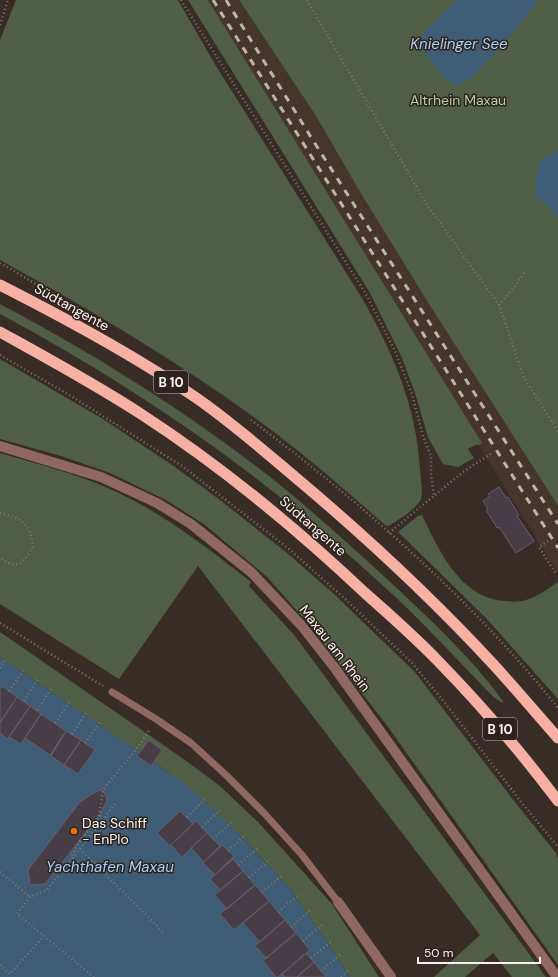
<svg xmlns="http://www.w3.org/2000/svg" width="558" height="977" font-family="'DM Sans',sans-serif">
  <style>
    .built { fill: #46352c }
    .green { fill: #505e46 }
    .water { fill: #3f5c76 }
    .building { fill: #463d46; stroke: #675d67 }
    .lines { fill: none; stroke-linecap: round; stroke-linejoin: round }
    .path { stroke: #807671; stroke-width: 2.5; stroke-dasharray: 1 3; stroke-linecap: butt }
    .service { stroke: #8f6861; stroke-width: 7 }
    .minor { stroke: #8f6861; stroke-width: 10 }
    .trunk { stroke: #f6b0a4; stroke-width: 11 }
    .rail { stroke: #bcb4af; stroke-width: 3; stroke-dasharray: 7 7; stroke-linecap: butt }
    .food-dot { fill: #e8710a; stroke: #2d221d; stroke-width: 1.5 }
    .labels { text-anchor: middle; stroke-width: 3; stroke-linejoin: round; paint-order: stroke }
    .shield { fill: #2d221d; stroke: #bcb4af; stroke-width: 1 }
    .shield-label { font-size: 13px; font-weight: bold; fill: #f9f2ee }
    .park-label { font-size: 14px; fill: #b1d299; stroke: #2d221d }
    .street-label { font-size: 14px; fill: #f9f2ee; stroke: #2d221d }
    .poi-label { font-size: 14px; fill: #f9f2ee; stroke: #2d221d; text-anchor: start }
    .water-label { font-size: 15px; font-style: italic; fill: #a9d1f7; stroke: #2d221d }
  </style>
  <rect width="100%" height="100%" fill="#372c26"/>
  <path class="built" d="M208,0H239L316,116L360,192L429,304L558,506V574L479,445L482,443Z"/>
  <path class="green" d="M16,0H178L216,66L362,298C393,353 417,407 420,471C421,480 423,490 421,499C418,508 398,520 389,526L385,525C349,493 312,461 274,432C188,367 94,312 0,260V40Z
    M188,0H208L482,443L479,445H475L468,449L474,458L458,467L443,464L428,437L415,393L402,358L370,293Z
    M239,0H558V506L429,304L360,192L316,116Z
    M0,304C100,357 202,421 290,493C324,522 357,551 389,581C430,619 470,656 503,701V703C494,699 486,689 479,682C462,664 445,647 428,629C398,598 366,570 334,542C232,453 119,378 0,314Z
    M0,359L103,419L175,467L220,500L287,553L335,595L414,671L518,806L556,853L558,859V965L388,727L306,621L267,577L205,525L166,500L110,473L61,456L0,439Z
    M0,453C37,464 75,473 110,489C162,512 206,547 251,582L249,586L295,636L546,977H512L493,953L465,977H434L480,935L198,566L119,679L0,604Z
    M422,515C439,550 460,598 505,601C512,602 519,602 526,600C537,597 549,588 558,582V699L486,618L398,532L418,516Z
    M0,632L185,760L220,786L259,823L332,904L379,977H350L332,949L288,887L240,835L168,772L0,657Z"/>
  <path class="water" d="M457,0H539L506,41L472,78L456,86L442,75L424,53L421,36Z
    M558,150V218L545,203L535,197L536,178L540,161Z
    M0,657L132,747L189,787L240,835L288,887L332,949L350,977H0Z"/>
  <path class="building" d="M499,487L506,498L508,497L519,515L517,516L534,541L516,553L499,527L497,528L486,510L488,509L483,501L490,496L488,494Z
    M2,686L17,697L0,723V689Z
    M17,697L30,706L8,739L0,733V723Z
    M30,706L41,714L21,744L9,737Z
    M41,714L66,731L50,755L25,738Z
    M66,731L81,740L64,765L51,756Z
    M81,740L95,750L78,774L64,765Z
    M149,740L162,750L151,766L137,756Z
    M103,790L107,800L99,816L45,884L30,885L28,870L80,802L97,791Z
    M180,811L193,824L170,846L157,833Z
    M196,821L207,833L182,857L171,845Z
    M207,833L220,846L204,862L191,848Z
    M222,845L234,856L215,875L203,863Z
    M233,859L243,871L220,890L210,879Z
    M243,871L255,885L227,909L215,895Z
    M255,885L269,901L234,930L220,914Z
    M269,901L285,920L260,942L243,923Z
    M285,920L296,933L266,958L255,946Z
    M296,933L310,950L278,977H276L263,961Z
    M306,953L314,962L297,977H285L282,974Z
    M314,962L326,977H297Z"/>
  <g class="lines">
    <path class="path" d="M181,0L367,296L395,351L412,394L423,436L431,456V474L434,495
      M307,0L427,205L499,305L524,378L558,431
      M0,25L8,0
      M0,263L81,310
      M499,305L516,285L525,272
      M0,355L71,396L182,466L289,549L344,598L413,664L449,708L522,803L558,847
      M251,420C361,502 473,601 558,708
      M0,513C23,519 29,522 33,546C24,562 18,572 0,557
      M389,533L463,472L492,453
      M548,541L539,547L556,574
      M0,623L103,686
      M0,668L6,659
      M9,691L23,671
      M24,701L38,679
      M37,710L51,689
      M55,723L69,702
      M72,734L86,713
      M85,743L100,722
      M187,817L207,797
      M202,827L220,810
      M213,839L233,821
      M80,849L164,933
      M228,851L246,834
      M73,858L71,857L79,842L99,816L103,790L141,743L150,729
      M238,865L259,847
      M0,872L30,897
      M249,878L270,859
      M262,892L283,875
      M278,912L300,894
      M291,927L311,910
      M303,941L322,925
      M311,958L332,941
      M0,965L10,974L44,936
      M321,971L340,955
      M94,977L17,914L30,897L47,890L116,803
      M341,977L349,970"/>
    <path class="service" d="M112,692L156,719L191,743L226,775L264,813L302,855L338,902"/>
    <path class="minor" d="M0,446L101,477L157,503L191,524L251,572L301,625L334,667L557,977
      M338,902L391,977"/>
    <path class="trunk" d="M0,285C67,319 134,355 195,397C230,421 263,450 295,477C364,535 431,597 493,664C515,688 536,713 558,738
      M0,332C47,358 95,384 141,414C221,466 295,527 365,593C390,615 415,637 438,661C481,705 521,752 558,801"/>
    <path class="rail" d="M213,0L558,548
      M226,0L314,142L558,524"/>
  </g>
  <circle class="food-dot" cx="74" cy="831" r="4"/>
  <g class="labels">
    <g class="shield">
      <rect x="154" y="371" width="34" height="22" rx="3"/>
      <rect x="483" y="718" width="34" height="22" rx="3"/>
    </g>
    <g class="shield-label">
      <text x="171" y="387">B 10</text>
      <text x="500" y="734">B 10</text>
    </g>
    <g class="park-label">
      <text x="458" y="105">Altrhein Maxau</text>
    </g>
    <g class="street-label">
      <text transform="translate(72 307) rotate(29)" y="5">Südtangente</text>
      <text transform="translate(313 526) rotate(41)" y="5">Südtangente</text>
      <text transform="translate(335 648) rotate(52)" y="5">Maxau am Rhein</text>
    </g>
    <g class="poi-label">
      <text x="82" y="828">Das Schiff<tspan x="82" dy="16">- EnPlo</tspan></text>
    </g>
    <g class="water-label">
      <text x="459" y="49">Knielinger See</text>
      <text x="110" y="872">Yachthafen Maxau</text>
    </g>
  </g>
  <path d="M418 957v6h122v-6" fill="none" stroke="#f9f2ee" stroke-width="2"/>
  <text x="424" y="957" font-size="12" fill="#f9f2ee" stroke="#2d221d" stroke-width="3" paint-order="stroke">50 m</text>
</svg>
